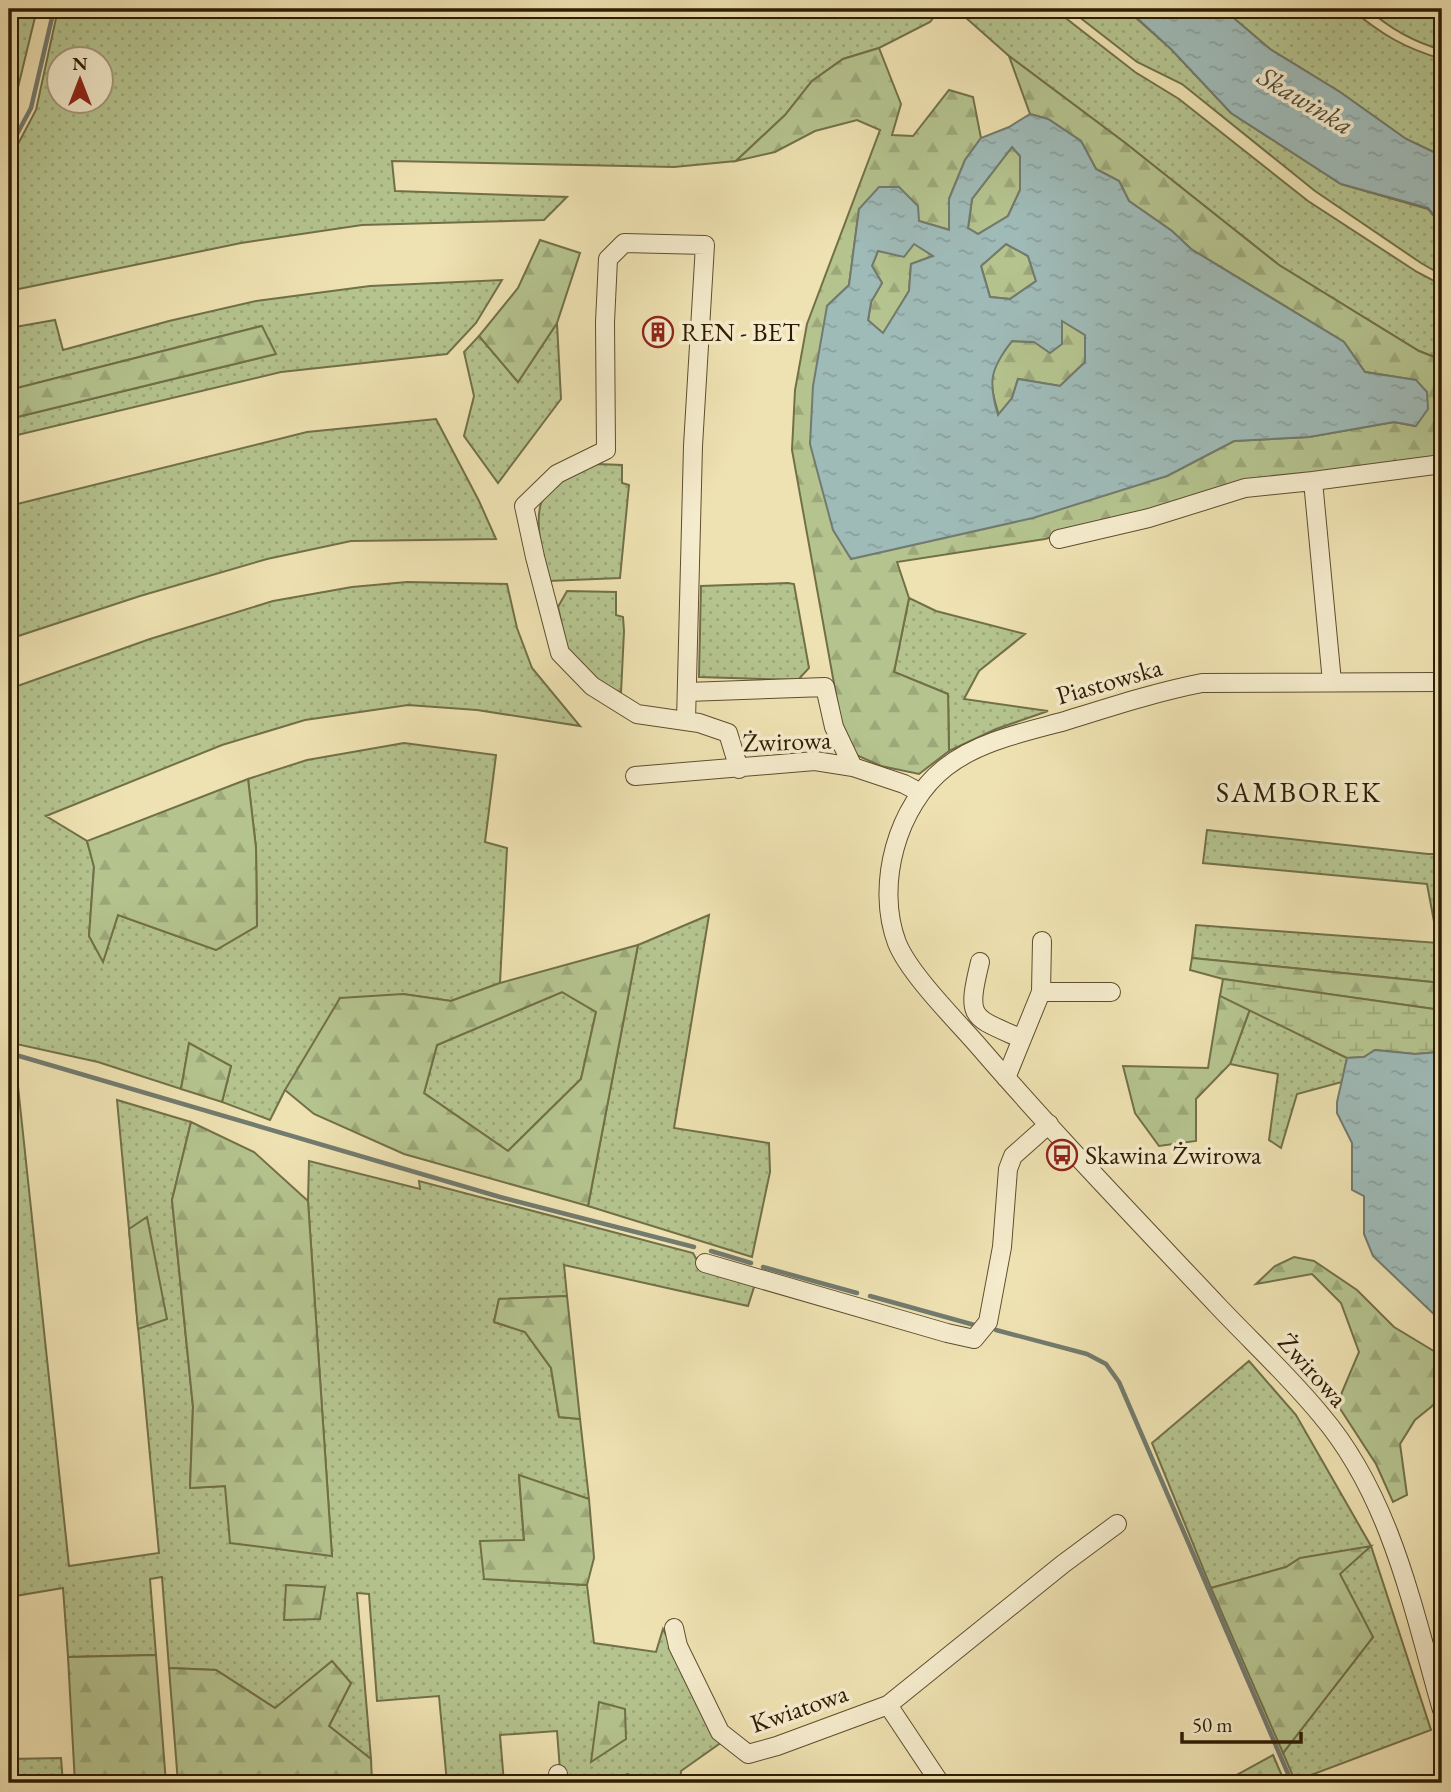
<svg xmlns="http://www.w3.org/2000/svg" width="1451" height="1792" font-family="'EB Garamond',serif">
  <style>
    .grass { fill: url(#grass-dots); stroke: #727048; stroke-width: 2; fill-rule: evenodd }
    .forest { fill: url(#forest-firs); stroke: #727048; stroke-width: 2; fill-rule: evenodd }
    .wetland { fill: url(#wetland-marsh); stroke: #727048; stroke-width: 2 }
    .water { fill: url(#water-ripples); stroke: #727b6f; stroke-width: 2; fill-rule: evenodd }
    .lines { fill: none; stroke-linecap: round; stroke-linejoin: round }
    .stream { stroke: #727b6f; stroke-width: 4.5 }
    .minor-casing { stroke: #5e4e2e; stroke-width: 20 }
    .minor { stroke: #f5eccd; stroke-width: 18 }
    .labels { text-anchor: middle; stroke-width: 7; stroke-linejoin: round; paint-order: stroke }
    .poi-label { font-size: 26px; fill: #2e1c02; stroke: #f5eccd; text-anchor: start }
    .street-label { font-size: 26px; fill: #2e1c02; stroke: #f5eccd }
    .water-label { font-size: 28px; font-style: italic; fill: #504c39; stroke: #f5eccd }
    .neighbourhood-label { font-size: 28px; letter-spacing: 2px; fill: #2e1c02; stroke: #f5eccd }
  </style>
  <defs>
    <pattern id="grass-dots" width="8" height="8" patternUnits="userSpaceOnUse" patternTransform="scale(1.75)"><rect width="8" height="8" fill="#b5c48f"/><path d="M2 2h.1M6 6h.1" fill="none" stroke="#9ca87a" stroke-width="1.8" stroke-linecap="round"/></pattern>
    <pattern id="forest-firs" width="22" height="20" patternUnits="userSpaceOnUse" patternTransform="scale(1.75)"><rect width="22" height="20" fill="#b5c48f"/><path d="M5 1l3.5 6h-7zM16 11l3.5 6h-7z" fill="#9ca87a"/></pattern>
    <pattern id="wetland-marsh" width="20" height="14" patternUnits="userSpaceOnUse" patternTransform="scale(1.75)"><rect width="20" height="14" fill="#b5c48f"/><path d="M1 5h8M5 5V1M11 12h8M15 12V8" fill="none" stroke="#9ca87a"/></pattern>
    <pattern id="water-ripples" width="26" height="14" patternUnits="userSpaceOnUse" patternTransform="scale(1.75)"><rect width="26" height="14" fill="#9fbbb8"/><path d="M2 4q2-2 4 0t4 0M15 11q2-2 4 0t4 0" fill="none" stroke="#89a09d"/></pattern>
  </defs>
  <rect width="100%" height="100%" fill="#efe2b2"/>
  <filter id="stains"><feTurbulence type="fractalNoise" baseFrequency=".00286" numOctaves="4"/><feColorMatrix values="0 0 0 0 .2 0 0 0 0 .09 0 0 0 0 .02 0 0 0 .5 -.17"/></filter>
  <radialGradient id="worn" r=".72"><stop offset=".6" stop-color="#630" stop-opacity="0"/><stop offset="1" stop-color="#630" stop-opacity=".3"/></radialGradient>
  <path class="grass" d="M9,9H37L14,104L9,114Z
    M58,9H940L930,22L879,48L843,59L812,81L785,115L736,161L674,167L392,161L395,191L567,197L544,220L362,225L241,243L9,291V161L36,110ZM60,60H102V102H60Z
    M956,9H1054L1135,72L1179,99L1308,201L1417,272L1442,285V360L1419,351L1279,265L1124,142L1009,56Z
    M1069,9H1126L1171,49L1231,113L1341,184L1428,209L1442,225V275L1421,263L1315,191L1182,84L1137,62Z
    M1223,9H1351C1381,34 1404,48 1442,59V156L1406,139L1340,92L1270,49Z
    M1368,9H1442V50C1414,42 1389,28 1368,9Z
    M502,280L476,323L447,354L281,372L9,437V419L275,354L261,326L9,390V328L55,320L63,350L169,321L256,301L370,286Z
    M557,323L561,399L498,483L464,436L474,396L464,352L479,336L518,382Z
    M436,419L479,501L496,539L351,541L267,559L140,596L9,639V506L307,432Z
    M597,464L622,465V483L629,485L620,578L548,581C544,558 531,515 545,495C553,483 583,471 597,464Z
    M407,582L507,584L517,628L532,668L580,726L477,710L408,705L305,720L222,745L46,816L87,841L94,866L89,936L103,961L118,915L216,950L257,926L256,848L248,779L307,760L404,743L496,755L485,842L507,848L500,983L451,1001L403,994L285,1090L270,1120L222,1102L231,1066L189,1044L181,1089L98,1062L16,1044L9,1028V689L150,639L273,601L352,587Z
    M788,583L794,584L809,668L798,680L699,677L701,586Z
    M567,591L616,592V615L623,617L624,631L621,693L594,681L568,653L558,607Z
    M909,598L936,611L1025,634L979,671L964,699L1048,711L996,729L949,751L948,694L894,672Z
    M1207,830L1428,854H1442V983L1192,958L1196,925L1438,943L1427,884L1203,863Z
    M709,915L674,1128L769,1143L770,1172L752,1257L588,1206L638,945Z
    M562,992L596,1012L581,1079L508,1151L424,1093L437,1045Z
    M1250,1009L1347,1058L1342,1082L1297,1094L1281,1148L1269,1140L1278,1074L1230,1064Z
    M17,1077L69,1566L159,1553L117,1100L191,1122L172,1200L193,1407L190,1488L225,1486L332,1556L308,1201L309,1161L420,1189L419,1181L693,1253L699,1264L755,1284L748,1306L564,1265L567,1296L499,1299L494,1322L525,1332L551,1368L559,1417L580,1419L589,1499L519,1476L524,1541L484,1579L587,1585L594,1643L656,1652L663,1629L722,1742L681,1771L680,1783H629L628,1774L600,1783H561L557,1731L500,1735L504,1783H447L439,1696L377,1701L369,1594L357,1593L371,1759L329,1726L351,1683L275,1708L216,1670L169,1668L162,1577L150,1579L156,1655L68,1657L63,1588L9,1597V1095Z
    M1249,1361L1296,1415L1371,1546L1431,1730L1295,1781L1283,1753L1373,1637L1300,1558L1286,1567L1211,1588L1152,1443Z
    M61,1758L63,1783H9V1759Z"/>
  <path class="forest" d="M879,48L901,104L892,135L913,136L949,90L973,97L981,138L965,160L949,199L950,230L919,221L859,209L849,285L827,306L851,558L1167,476L1234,441L1309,437L1394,422L1415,426L1416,380L1365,372L1344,342L1191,249L1172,231L1129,201L1119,181L1096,169L1081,141L1048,119L1030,114L1009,56L1124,142L1279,265L1419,351L1442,360V456L1243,483L1045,539L897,562L909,598L894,672L948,694L949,751L919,774L881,766L854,754L842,728L792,450L795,390L807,324L880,130L857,120L815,131L775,152L736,161L785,115L812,81L843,59Z
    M1012,147L1020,156V190L1008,216L978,234L968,228L972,199Z
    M540,240L580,253L557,323L518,382L479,336L518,288Z
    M914,243L933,256L911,264L909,291L883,334L868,321L871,302L882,283L872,266L878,251Z
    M1006,244L1028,256L1036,281L1010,299L990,297L981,266Z
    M1061,320L1085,335V362L1060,386L1018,379L1012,398L999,416C988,379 988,372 1012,341L1034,342Z
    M262,326L276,354L9,419V390Z
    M248,779L256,848L257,926L216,950L118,915L103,962L89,936L94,867L87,841Z
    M638,945L588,1206L404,1154L314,1114L285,1090L340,998L403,994L451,1001L500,983ZM562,992L596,1012L581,1079L508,1151L424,1093L437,1045Z
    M1192,958L1442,983V1008L1434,1009L1223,979L1190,970Z
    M1220,995L1250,1009L1230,1064L1196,1099V1141L1159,1146L1135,1113L1123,1066L1208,1068Z
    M189,1043L231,1066L222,1102L181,1089Z
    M191,1122L254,1152L308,1201L332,1556L230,1543L225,1486L190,1488L193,1407L172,1200Z
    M147,1217L167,1319L138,1329L129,1229Z
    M1294,1257L1314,1261L1357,1290L1394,1327L1442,1356V1398L1415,1420L1400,1444L1407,1495L1393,1502L1376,1464L1337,1404L1359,1352L1341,1303L1312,1274L1256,1284L1275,1266Z
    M567,1296L580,1419L559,1417L551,1368L525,1332L494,1322L499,1299Z
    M519,1475L589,1499L594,1558L587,1585L484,1579L480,1541L524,1540Z
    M1371,1546L1340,1574L1373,1637L1283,1753L1211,1588L1286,1567L1300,1558Z
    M286,1585L325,1587L320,1619L284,1620Z
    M156,1655L166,1783H75L68,1657Z
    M332,1661L351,1683L329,1726L371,1759L372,1783H178L169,1668L216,1670L275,1708Z
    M599,1702L625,1709L626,1739L591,1762Z
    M1273,1755L1285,1783H1222Z"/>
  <path class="wetland" d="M1223,979L1434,1009L1442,1008V1049L1439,1052L1415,1054L1375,1050L1364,1057L1347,1058L1220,996Z"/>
  <path class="water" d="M1127,9H1223L1270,49L1340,92L1406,139L1442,156V225L1428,208L1341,184L1231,113L1171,49Z
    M1030,114L1048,119L1081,141L1096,169L1119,181L1129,201L1172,231L1191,249L1344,342L1365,372L1416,380L1427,392L1428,409L1416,426L1394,422L1309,437L1234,441L1167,476L1033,518L851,559L833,530L810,444L813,386L827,306L849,285L859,209L879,187H899L918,206L919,221L949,230V199L965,160L981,138L1009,127ZM1012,147L1020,156V190L1008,216L978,234L968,228L972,199ZM914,244L933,256L911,264L909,291L883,333L868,320L871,302L882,283L872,266L878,251L904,257ZM1006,244L1028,256L1036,281L1010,299L990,297L981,266ZM1062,321L1085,335V362L1060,386L1018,379L1012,398L998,415C988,382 990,369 1012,341L1034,342L1050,353L1062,344Z
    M1442,1049V1322L1373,1256L1364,1234V1196L1352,1190V1143L1337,1113V1102L1347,1058L1364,1057L1375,1050L1415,1054L1439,1052Z"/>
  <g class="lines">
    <path class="stream" d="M9,149L31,108L54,9
      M9,1053L500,1197L694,1247
      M711,1251L751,1263
      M763,1267L857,1293
      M870,1296L978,1326
      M996,1330L1087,1354L1106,1364L1119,1382L1292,1783"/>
    <g class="minor-casing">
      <path id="minor" d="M1313,481L1442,464
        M1059,539L1149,518L1245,488L1313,481L1332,682
        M1442,682L1202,683C1156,692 1110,707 1065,721C1025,732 979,741 946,767C897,805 875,885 897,943C910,975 957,1021 981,1049C1057,1137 1138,1221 1218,1306C1252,1342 1289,1376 1321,1415C1391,1497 1413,1609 1442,1710
        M687,692L825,687L834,727L853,767
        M686,721L693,446L705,245L624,243L608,259L605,322L606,450L557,474L524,506L535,557L560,653L592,686L637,714L699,723L728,733L739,769
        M635,776L815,761L853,767L904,784L921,793
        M980,962C966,1020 971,1016 1022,1039
        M1041,992L1042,941
        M1006,1078L1041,992H1111
        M705,1263L947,1333L974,1339L988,1322L1002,1247L1008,1169L1013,1156L1049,1124
        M674,1628L678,1646L720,1732L748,1754L777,1746L888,1705L1063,1564L1117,1524
        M888,1705L940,1783
        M558,1774V1783"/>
    </g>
    <use href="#minor" class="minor"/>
  </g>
  <defs>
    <g id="building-ring" transform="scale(1.575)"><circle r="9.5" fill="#f5eccd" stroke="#8f2418" stroke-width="1.5"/><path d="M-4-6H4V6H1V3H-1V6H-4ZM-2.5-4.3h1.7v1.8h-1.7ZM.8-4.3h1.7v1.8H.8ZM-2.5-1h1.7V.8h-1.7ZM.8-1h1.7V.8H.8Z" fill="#8f2418"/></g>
    <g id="bus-ring" transform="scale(1.575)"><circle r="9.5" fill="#f5eccd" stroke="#8f2418" stroke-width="1.5"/><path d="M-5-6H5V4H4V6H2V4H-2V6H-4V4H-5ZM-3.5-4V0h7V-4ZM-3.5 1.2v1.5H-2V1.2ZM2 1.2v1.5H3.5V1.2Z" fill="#8f2418"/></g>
  </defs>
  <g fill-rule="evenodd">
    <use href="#building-ring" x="658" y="332"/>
    <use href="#bus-ring" x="1062" y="1155"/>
  </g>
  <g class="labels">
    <g class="poi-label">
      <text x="681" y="341">REN - BET</text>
      <text x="1085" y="1164">Skawina Żwirowa</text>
    </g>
    <g class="street-label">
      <text transform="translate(1109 681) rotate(-16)" y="9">Piastowska</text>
      <text transform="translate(787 741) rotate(-2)" y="9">Żwirowa</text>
      <text transform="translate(1313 1370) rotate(48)" y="9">Żwirowa</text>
      <text transform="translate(799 1708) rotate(-19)" y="9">Kwiatowa</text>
    </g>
    <g class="water-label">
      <text transform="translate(1306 100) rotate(31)" y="10">Skawinka</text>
    </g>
    <g class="neighbourhood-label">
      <text x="1299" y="802">SAMBOREK</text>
    </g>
  </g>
  <rect width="1451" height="1792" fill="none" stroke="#efe2b2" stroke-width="35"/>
  <rect x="10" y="10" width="1430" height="1771" fill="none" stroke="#2e1c02" stroke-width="3.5"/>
  <rect x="18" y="18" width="1416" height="1757" fill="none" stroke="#2e1c02" stroke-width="2"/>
  <g transform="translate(80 80)"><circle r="33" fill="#f5eccd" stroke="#a5997c" stroke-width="2"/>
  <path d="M0-5L12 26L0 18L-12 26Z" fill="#8f2418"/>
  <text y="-10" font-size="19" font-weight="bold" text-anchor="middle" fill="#2e1c02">N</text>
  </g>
  <path d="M1182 1732v10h119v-10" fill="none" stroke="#2e1c02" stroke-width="3.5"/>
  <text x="1192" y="1732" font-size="21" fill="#2e1c02" stroke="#f5eccd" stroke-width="5" paint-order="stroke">50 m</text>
  <rect width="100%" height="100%" filter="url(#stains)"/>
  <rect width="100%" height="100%" fill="url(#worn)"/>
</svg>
